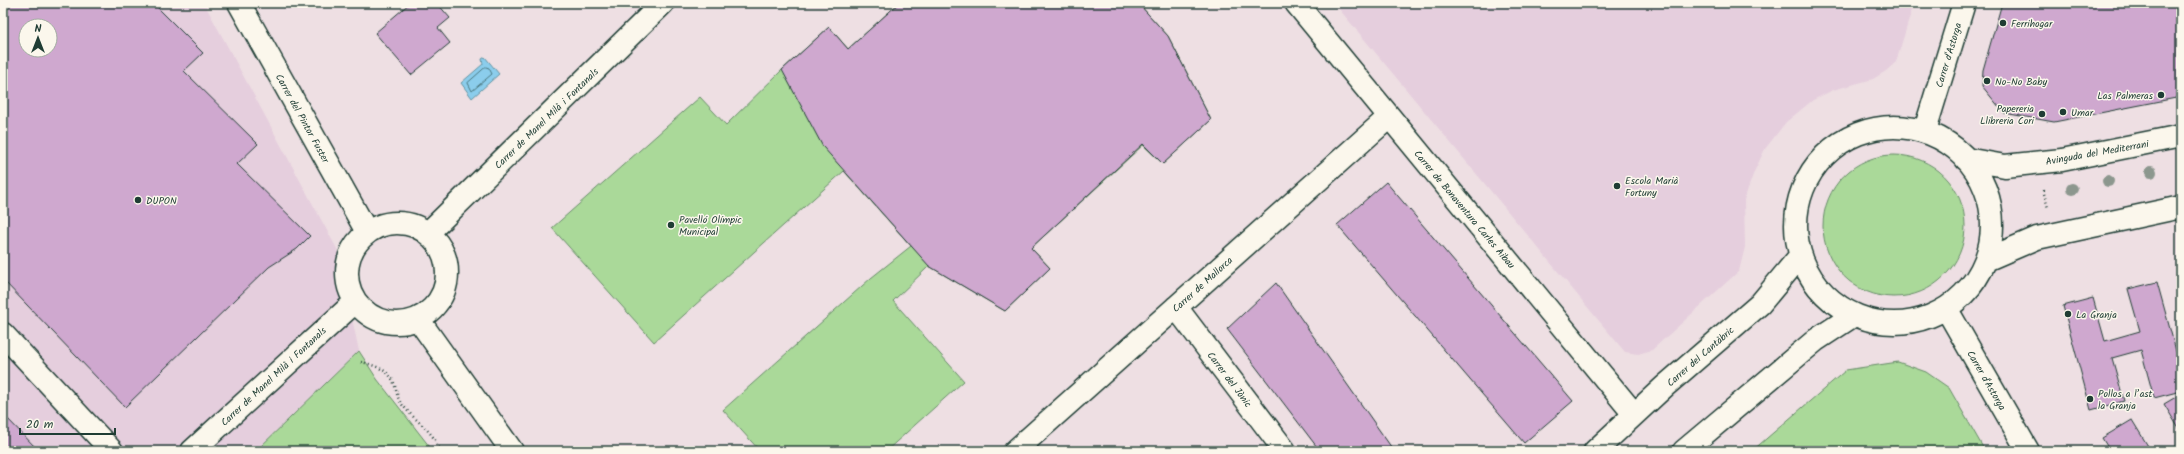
<svg xmlns="http://www.w3.org/2000/svg" width="2184" height="454" font-family="Kalam,sans-serif">
  <style>
    .built { fill: #e5cedd; fill-rule: evenodd }
    .green { fill: #aad999; stroke: #648b66 }
    .water { fill: #8bcdec; stroke: #6093a2 }
    .lines { fill: none; stroke-linecap: round; stroke-linejoin: round }
    .shore { stroke: #4a777e; stroke-width: 1 }
    .building { fill: #cfa8cf; stroke: #1f3d34; fill-rule: evenodd }
    .minor-casing { stroke: #1f3d34; stroke-width: 25 }
    .path { stroke: #1f3d34; stroke-width: 2.5; stroke-dasharray: 1 3; stroke-linecap: butt }
    .minor { stroke: #fbf7ec; stroke-width: 22 }
    .tree { fill: #8c978e }
    .poi-dot { fill: #1f3d34; stroke: #fbf7ec; stroke-width: 1.5 }
    .labels { text-anchor: middle; stroke-width: 3; stroke-linejoin: round; paint-order: stroke }
    .poi-label { font-size: 10px; fill: #1f3d34; stroke: #fbf7ec; text-anchor: start }
    .street-label { font-size: 10px; fill: #1f3d34; stroke: #fbf7ec }
  </style>
  <rect width="100%" height="100%" fill="#eedfe3"/>
  <filter id="ink" filterUnits="userSpaceOnUse"><feTurbulence type="fractalNoise" baseFrequency=".025" numOctaves="2"/><feDisplacementMap in="SourceGraphic" scale="8" xChannelSelector="R" yChannelSelector="G"/><feConvolveMatrix kernelMatrix="1 2 1 2 8 2 1 2 1" color-interpolation-filters="sRGB"/></filter>
  <g filter="url(#ink)">
    <path class="built" d="M3,3H204L337,249L359,351L256,451H3ZM26,26H50V50H26Z
      M1334,3H1914L1896,62L1886,71L1873,79L1833,90L1813,100L1786,122L1765,149L1754,172L1744,200L1745,247L1739,271L1652,350L1638,354L1625,352Z"/>
    <path class="green" d="M899,3H1138L1168,36L1211,120L1163,164L1143,145L1031,248L1050,268L1005,311L929,266L893,301L964,381L886,451H760L723,410L871,278L911,246L844,171L654,342L552,228L700,97L726,125L782,70L829,27L848,49Z
      M1823 226a71 71 0 1 1 142 0a71 71 0 1 1-142 0Z
      M359,351L377,379L433,451H256Z
      M1898,362L1926,372L1949,388L1985,451H1752L1846,370Z"/>
    <path class="water" d="M485,57L499,74L472,98L461,83L483,64L482,59Z"/>
    <g class="lines">
      <path class="shore" d="M486,67L489,68L492,74L472,91L468,83Z"/>
    </g>
    <path class="building" d="M3,3H153L203,53L184,71L258,144L237,164L310,236L297,249L269,267L125,407L3,280ZM26,26H50V50H26Z
      M410,3H437L450,18L438,28L450,43L411,75L375,33Z
      M899,3H1138L1168,36L1211,120L1163,164L1143,144L1031,248L1050,268L1005,311L929,266L823,147L782,70L829,27L848,49Z
      M2002,3H2181V97L2054,122L2004,113L1982,86L1983,70Z
      M1386,182L1573,401L1524,443L1337,225Z
      M2157,282L2181,369V391L2154,398L2141,350L2112,358L2124,401L2091,410L2063,306L2093,298L2105,341L2140,331L2128,289Z
      M1276,283L1394,451H1320L1227,329Z
      M2181,394V432L2164,404Z
      M3,414L39,451H3Z
      M2132,420L2151,451H2110L2102,438Z"/>
    <g class="lines">
      <g class="minor-casing">
        <path id="minor" d="M239,3L367,232
          M1296,3L1634,414
          M1796 225a98 98 0 1 1 196 0a98 98 0 1 1-196 0Z
          M1925,130L1964,3
          M1966,159L2005,166L2062,160L2181,136
          M347 273a50 50 0 1 1 100 0a50 50 0 1 1-100 0Z
          M429,232L663,3
          M1986,260L2037,238L2181,207
          M1176,307L1285,451
          M1946,308L2028,451
          M418,319L512,451
          M3,334L112,451
          M192,451L355,302
          M1015,451L1389,117
          M1595,451L1665,386L1760,304L1800,256
          M1684,451L1816,340L1854,315"/>
      </g>
      <path class="path" d="M2043,190L2048,208
        M361,362C370,364 383,368 389,375C397,383 395,395 401,403C413,420 434,430 440,451"/>
      <use href="#minor" class="minor"/>
    </g>
    <g class="tree">
      <circle cx="2151" cy="172" r="6"/>
      <circle cx="2108" cy="181" r="6"/>
      <circle cx="2072" cy="189" r="6"/>
    </g>
  </g>
  <g class="poi-dot">
    <circle cx="2003" cy="23" r="4"/>
    <circle cx="1987" cy="81" r="4"/>
    <circle cx="2161" cy="95" r="4"/>
    <circle cx="2063" cy="112" r="4"/>
    <circle cx="2042" cy="114" r="4"/>
    <circle cx="1617" cy="186" r="4"/>
    <circle cx="138" cy="200" r="4"/>
    <circle cx="671" cy="225" r="4"/>
    <circle cx="2068" cy="314" r="4"/>
    <circle cx="2090" cy="399" r="4"/>
  </g>
  <g class="labels">
    <g class="poi-label">
      <text x="2011" y="27">Ferrihogar</text>
      <text x="1995" y="85">No-No Baby</text>
      <text x="2153" y="99" text-anchor="end">Las Palmeras</text>
      <text x="2034" y="112" text-anchor="end">Papereria<tspan x="2034" dy="12">Llibreria Cori</tspan></text>
      <text x="2071" y="116">Umar</text>
      <text x="1625" y="184">Escola Marià<tspan x="1625" dy="12">Fortuny</tspan></text>
      <text x="146" y="204">DUPON</text>
      <text x="679" y="223">Pavelló Olímpic<tspan x="679" dy="12">Municipal</tspan></text>
      <text x="2076" y="318">La Granja</text>
      <text x="2098" y="397">Pollos a l’ast<tspan x="2098" dy="12">la Granja</tspan></text>
    </g>
    <g class="street-label">
      <text transform="translate(1948 55) rotate(-73)" y="4">Carrer d'Astorga</text>
      <text transform="translate(303 118) rotate(61)" y="4">Carrer del Pintor Fuster</text>
      <text transform="translate(546 118) rotate(-44)" y="4">Carrer de Manel Milà i Fontanals</text>
      <text transform="translate(2097 152) rotate(-10)" y="4">Avinguda del Mediterrani</text>
      <text transform="translate(1465 209) rotate(50)" y="4">Carrer de Bonaventura Carles Aibau</text>
      <text transform="translate(1202 284) rotate(-42)" y="4">Carrer de Mallorca</text>
      <text transform="translate(1700 356) rotate(-41)" y="4">Carrer del Cantàbric</text>
      <text transform="translate(273 376) rotate(-43)" y="4">Carrer de Manel Milà i Fontanals</text>
      <text transform="translate(1230 379) rotate(53)" y="4">Carrer del Jònic</text>
      <text transform="translate(1987 380) rotate(60)" y="4">Carrer d'Astorga</text>
    </g>
  </g>
  <rect width="2184" height="454" fill="none" stroke="#fbf7ec" stroke-width="16"/>
  <rect x="8" y="8" width="2168" height="438" fill="none" stroke="#1f3d34" stroke-width="1.5" filter="url(#ink)"/>
  <g transform="translate(38 38)"><circle r="19" fill="#fbf7ec" stroke="#a3ada2"/>
  <path d="M0-3L7 15L0 10L-7 15Z" fill="#1f3d34"/>
  <text y="-6" font-size="11" font-weight="bold" text-anchor="middle" fill="#1f3d34">N</text>
  </g>
  <path d="M20 428v6h95v-6" fill="none" stroke="#1f3d34" stroke-width="2"/>
  <text x="26" y="428" font-size="12" fill="#1f3d34" stroke="#fbf7ec" stroke-width="3" paint-order="stroke">20 m</text>
</svg>
